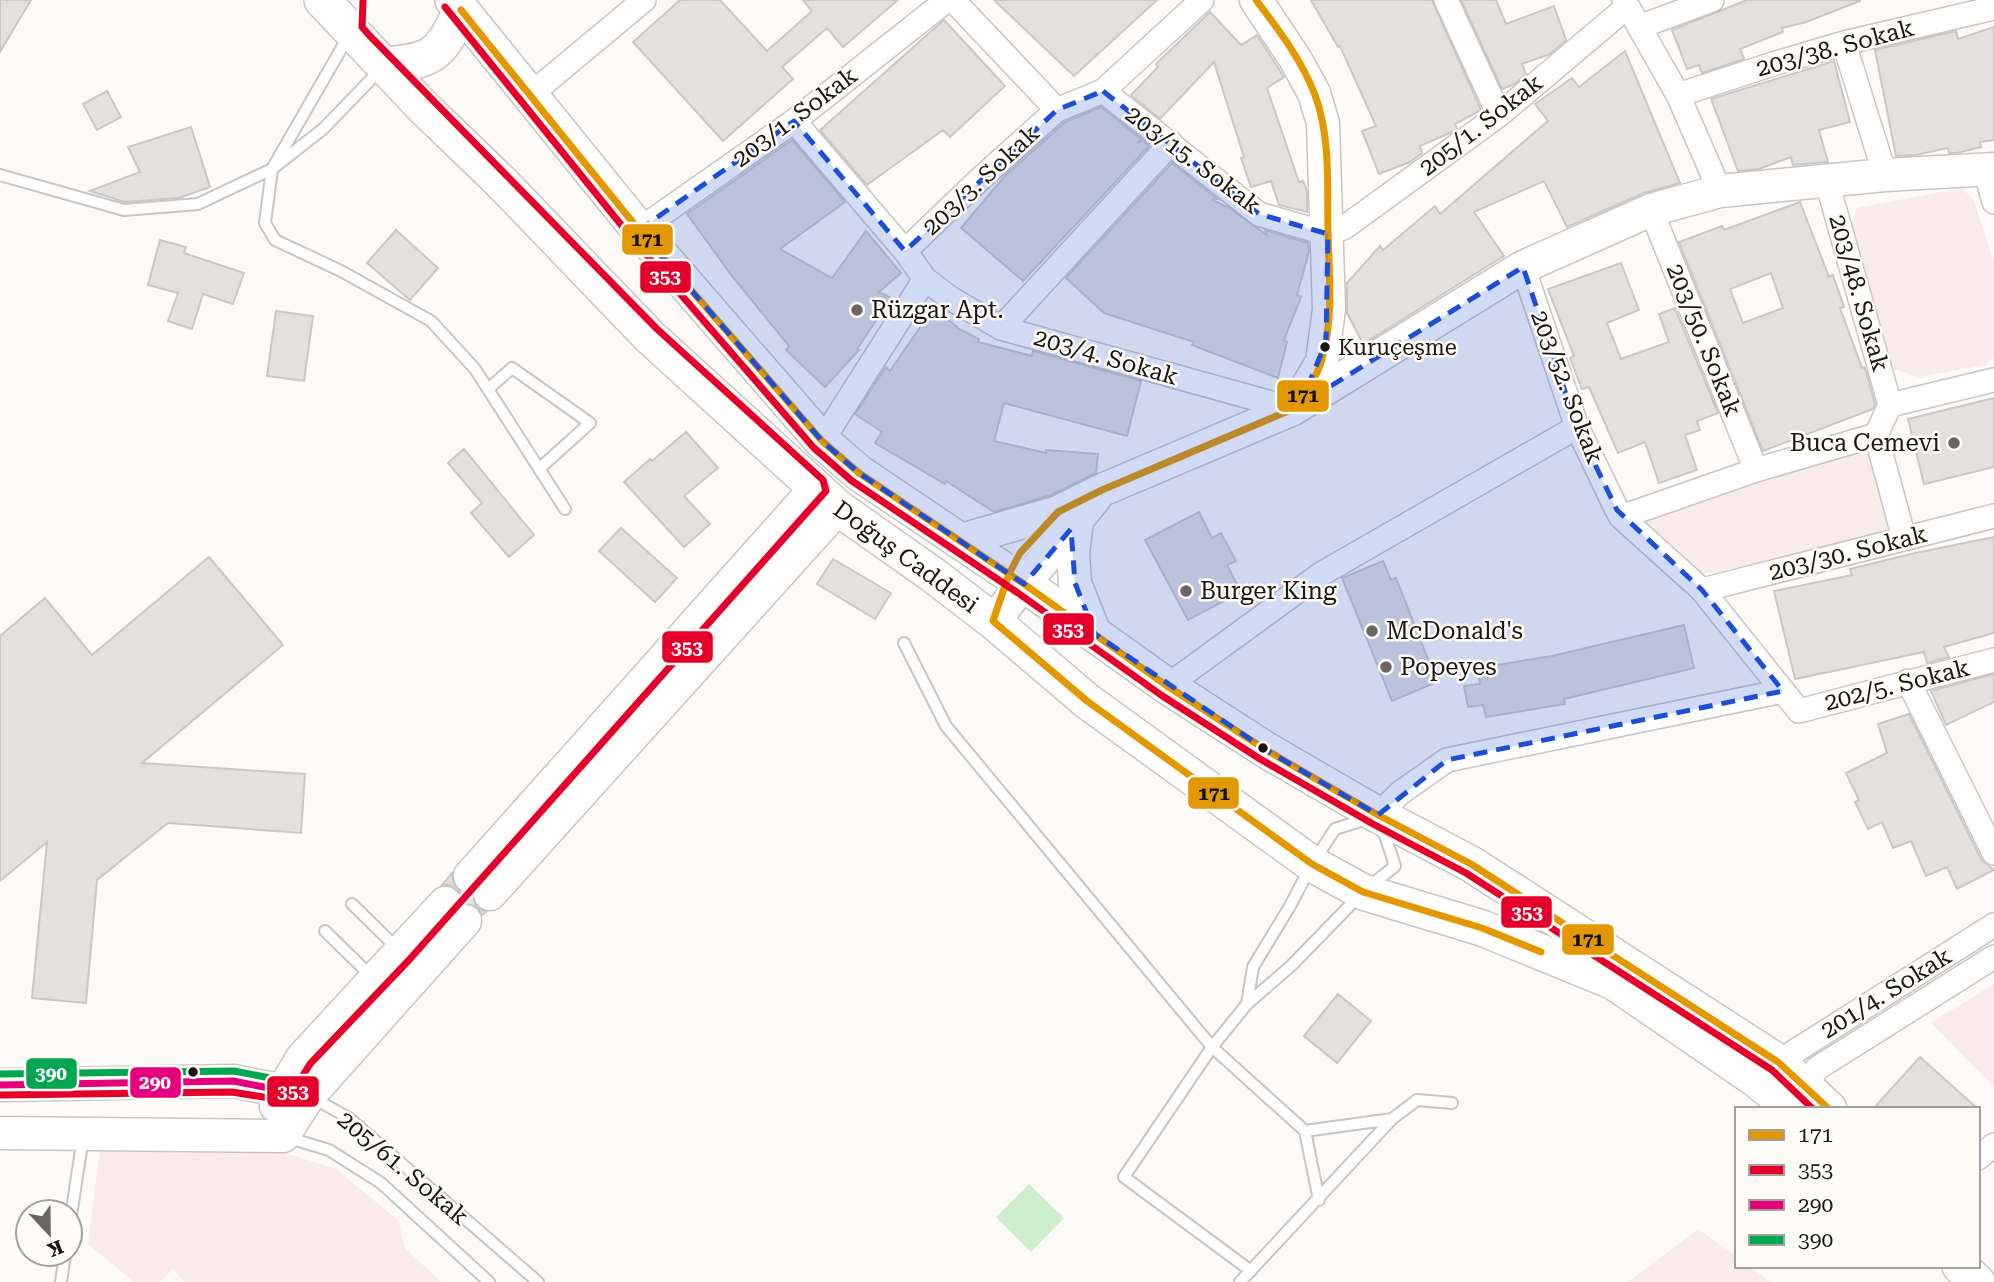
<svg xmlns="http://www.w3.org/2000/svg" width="1994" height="1282" font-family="'Roboto Serif',serif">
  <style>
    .green { fill: #faebeb }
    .water { fill: #cdedcc }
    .building { fill: #e3e0de; stroke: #cac7c6; stroke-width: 2; fill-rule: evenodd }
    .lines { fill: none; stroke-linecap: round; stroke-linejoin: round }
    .service-casing { stroke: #c8c6c4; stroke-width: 14 }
    .minor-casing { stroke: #c8c6c4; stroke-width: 26 }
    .secondary-casing { stroke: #c8c6c4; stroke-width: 35 }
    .primary-casing { stroke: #c8c6c4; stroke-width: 38 }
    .service { stroke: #fffefe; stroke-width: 10 }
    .minor { stroke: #fffefe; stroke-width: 23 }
    .secondary { stroke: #fffefe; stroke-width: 32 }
    .primary { stroke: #fffefe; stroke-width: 35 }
    .bus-1-casing { stroke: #fffbf5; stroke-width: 12 }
    .bus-2-casing { stroke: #fffbf5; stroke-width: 12 }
    .bus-3-casing { stroke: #fffbf5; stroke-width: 12 }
    .bus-4-casing { stroke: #fffbf5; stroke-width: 12 }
    .bus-1 { stroke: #e19802; stroke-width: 7 }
    .bus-2 { stroke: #e4002b; stroke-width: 7 }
    .bus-3 { stroke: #e5007d; stroke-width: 7 }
    .bus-4 { stroke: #00a651; stroke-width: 7 }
    .marked { fill: #1d4ed8; fill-opacity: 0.2; stroke: #1d4ed8; stroke-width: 5; stroke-dasharray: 14 9; stroke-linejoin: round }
    .poi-dot { fill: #696664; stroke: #fffbf5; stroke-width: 2.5 }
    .bus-dot { fill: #191715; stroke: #fffbf5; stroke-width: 2.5 }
    .labels { text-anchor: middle; stroke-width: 5; stroke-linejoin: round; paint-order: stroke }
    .bus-label { font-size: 22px; fill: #191715; stroke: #fffbf5; text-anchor: start }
    .street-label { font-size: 24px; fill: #191715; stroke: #fffbf5 }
    .poi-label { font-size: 24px; fill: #191715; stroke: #fffbf5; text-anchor: start }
    .line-badge { stroke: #fffbf5; stroke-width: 2.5 }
    .badge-label { font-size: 19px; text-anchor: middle; font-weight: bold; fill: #fff }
    .pale-badge-label { font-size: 19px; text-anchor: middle; font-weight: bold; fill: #111 }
  </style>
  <rect width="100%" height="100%" fill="#fdfaf7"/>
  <path class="green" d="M1962,188L1974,200L1994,263V356L1986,365L1918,377L1890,368L1851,228L1857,208Z
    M1869,444L1894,533L1701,575L1643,521Z
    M1994,984V1087L1931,1023Z
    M100,1150H276L336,1169L399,1221L404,1247L441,1282H184L173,1269L160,1282H134L88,1244Z
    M1698,1229L1737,1257V1266H1749L1770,1282H1628Z"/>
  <path class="water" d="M1029,1184L1064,1218L1031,1252L996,1217Z"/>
  <path class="building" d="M0,0H31L0,52Z
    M680,0H720L767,51L812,11L803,0H898L843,47L827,28L782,67L793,79L723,141L633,42Z
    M994,0H1157L1074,76Z
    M1311,0H1432L1481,110L1455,124L1457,129L1452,132L1420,146L1422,153L1410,162L1379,174L1362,131L1376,126L1340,46L1338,47Z
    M1461,0H1496L1506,24L1554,6L1566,40L1550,54L1522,64L1526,74L1515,84L1502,89Z
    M1747,0H1860V1L1806,22L1782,28L1783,32L1740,49L1744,59L1702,73L1699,65L1687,69L1672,30Z
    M1210,12L1241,45L1257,35L1284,77L1267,88L1299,182L1303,181L1307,191V212L1279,205L1271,181L1251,187L1241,158L1244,157L1214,62L1160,119L1131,95L1158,67L1156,64Z
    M944,20L1005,86L950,137L943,130L867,185L820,130Z
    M1994,27V140L1980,142L1981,147L1957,153H1949L1948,148L1916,155L1896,156L1875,50L1956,31L1958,39Z
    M1625,51L1680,183L1644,193L1567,227L1544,181L1474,212L1504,256L1363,344L1347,313V283L1380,246L1383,250L1435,206L1440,214L1548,121L1535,104L1572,78L1579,87Z
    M1834,61L1850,122L1819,130L1828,162L1793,165L1791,157L1759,169L1738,171L1711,99Z
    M107,91L121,117L97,130L83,104Z
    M1101,107L1141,139L1137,143L1143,140L1149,146L1023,281L961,228L1004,177L1065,122Z
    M191,127L210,187L179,198L125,202L90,191L140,172L128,147Z
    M792,140L845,202L780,249L832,278L866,231L901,273L879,292L891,298L857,349L859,350L825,387L786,350L789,346L732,276L687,214Z
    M1172,163L1217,199L1213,200L1229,208L1267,235L1265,230L1308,243L1309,251L1297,295L1301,297L1284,340L1287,342L1278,378L1192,345L1194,342L1104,313L1066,278Z
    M1800,202L1829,277L1833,275L1844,307L1840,308L1862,368L1864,367L1866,371L1875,404L1873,409L1763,451L1679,242L1722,226L1724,230ZM1771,273L1783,308L1743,323L1730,289Z
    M396,230L438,268L410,300L367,263Z
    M160,240L186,247L184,253L244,273L233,304L203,294L192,329L168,321L178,293L148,285Z
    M1621,263L1639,310L1607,323L1621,359L1669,342L1659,314L1675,308L1718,413L1697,421L1700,430L1685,435L1697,470L1659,483L1645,442L1618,453L1589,387L1582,389L1570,358L1574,356L1548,289Z
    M934,307L959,329L979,339L978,342L1032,356L1033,351L1141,381L1127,436L1004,403L994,441L1046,453V450L1098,454L1096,473L1051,495L994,512L946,481L945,484L875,443L882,432L855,414L886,367L890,371Z
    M276,311L313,316L304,381L267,376Z
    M1994,398V467L1924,484L1908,419Z
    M686,432L718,468L684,496L710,524L684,547L624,482L650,459L652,461Z
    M464,449L534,535L509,557L471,513L482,503L448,463Z
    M1199,512L1212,538L1221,533L1236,561L1227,565L1241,592L1188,620L1145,540Z
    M621,528L677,578L655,602L599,551Z
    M1994,537V633L1944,647L1949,657L1927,663L1924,652L1795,679L1774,591L1852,575L1850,569L1915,553Z
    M209,557L283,645L142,763L305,774L301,833L168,823L97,880L86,1003L32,998L47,842L0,881V636L45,598L92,655Z
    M833,559L891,593L875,619L817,584Z
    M1383,561L1391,580L1396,578L1437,682L1392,701L1342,578Z
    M1684,625L1694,668L1564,699L1565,704L1486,717L1483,705L1468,707L1464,686L1480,684L1478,668L1552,656Z
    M1994,674V702L1946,725L1931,691Z
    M1909,714L1981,859L1994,870L1957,889L1947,867L1926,876L1911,841L1893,848L1882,822L1868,829L1855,802L1859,800L1846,773L1887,753L1878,724Z
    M452,873L453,882L457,889L466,894H472L477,907L486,912L482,915L477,907L463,903L462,897L457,889L450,885H442Z
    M1338,994L1371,1021L1337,1063L1304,1036Z
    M1920,1057L1978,1109H1873Z"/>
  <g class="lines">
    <g class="service-casing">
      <path id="service" d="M348,37L272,169L265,223L275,240L341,271L431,321L475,369L565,509
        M0,175L124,210L198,204L272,169L323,129L381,69
        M488,389L512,368L590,423L539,469
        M904,643L946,726L1212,1047L1305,1131L1319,1200
        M1370,886L1395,866L1382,826
        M352,904L399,950
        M325,931L373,978
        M1247,1004L1253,967L1290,906L1312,864L1335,829L1367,819
        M313,1098L349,1118L538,1282
        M1305,1131L1392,1119
        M286,1137L329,1150L381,1183L489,1282
        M70,1222L83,1137
        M1251,1271L1124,1177L1212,1047L1247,1004L1292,965L1358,897
        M61,1282L65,1254
        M1240,1282L1392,1119L1417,1100L1452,1103"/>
    </g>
    <g class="minor-casing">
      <path id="minor" d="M953,0L1057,110
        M1446,0L1499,115
        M1624,0L1678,95L1720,191
        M1639,27L1712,0
        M1844,43L1885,175
        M1103,91L1259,214L1328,234L1345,227L1499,115L1627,7
        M530,95L644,0
        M1678,95L1773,64L1844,43L1994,8
        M794,121L905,251L925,279L950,298L1001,328L1293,409
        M1985,169L1994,202
        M1827,182L1890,405
        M1651,210L1756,470
        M639,230L794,121L947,0
        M905,251L980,179L1057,110L1103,91L1202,0
        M1523,267L1577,427L1617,510L1621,517L1702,590L1799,711L1994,660
        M1001,328L1171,143
        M1876,435L1904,538
        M822,441L925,279
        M1621,517L1756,470L1876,435L1890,405L1994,380
        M1702,590L1994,516
        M1908,681L1994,853
        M1167,686L1321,574L1577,427
        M1378,815L1400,793L1447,760L1783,691
        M1778,1062L1994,925
        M1808,1087L1816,1069L1994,957
        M1978,1158L1994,1145"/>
    </g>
    <g class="secondary-casing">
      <path id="secondary" d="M1256,0L1296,60L1314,93L1323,123L1329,309L1322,362L1298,402
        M1077,521L1073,553L1075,583L1095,634
        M958,541L1058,512L1102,490L1293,409L1523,267L1651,210L1720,191L1885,175L1994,169
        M993,621L1095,498
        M470,876L816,488
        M490,894L838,508
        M0,1085L233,1081L309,1096
        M276,1106L283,1090L302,1058L445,903
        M0,1133L283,1136L309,1096L465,921"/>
    </g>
    <g class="primary-casing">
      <path id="primary" d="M322,0L423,107L502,183L650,337L838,508L933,575L993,621L1087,701L1312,864L1363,892L1482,928L1614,982L1754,1078L1793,1109
        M453,0L639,230L822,441L859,473L1024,584L1167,686L1266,750L1378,815L1471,864L1778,1062L1829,1109
        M385,65C434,61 441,54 461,10
        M1960,1266L1977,1282"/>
    </g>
    <use href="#service" class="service"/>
    <use href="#minor" class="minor"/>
    <use href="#secondary" class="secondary"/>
    <use href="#primary" class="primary"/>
    <g class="bus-1-casing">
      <path id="bus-1" d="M1256,0C1278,29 1302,60 1315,95C1331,138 1327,186 1328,232C1329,274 1334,317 1322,359C1317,378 1305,393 1293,409L1102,490L1058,512L1020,553L1009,574L993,621L1087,701L1312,864L1363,892L1482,928L1541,952
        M461,10L639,230L822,441L859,473L1024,584L1167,686L1266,750L1378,815L1471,864L1778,1062L1829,1109"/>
    </g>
    <g class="bus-2-casing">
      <path id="bus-2" d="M445,7L631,237L814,448L852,481L1018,593L1161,695L1260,759L1373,824L1466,873L1772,1070L1813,1109
        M0,1095L232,1092L282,1100L289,1098L310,1064L409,960L826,491L823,480L657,329L369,35L362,27L363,1"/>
    </g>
    <g class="bus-3-casing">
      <path id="bus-3" d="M0,1085L233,1081L309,1096"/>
    </g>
    <g class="bus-4-casing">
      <path id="bus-4" d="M0,1074L234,1071L311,1086"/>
    </g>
    <use href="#bus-1" class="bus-1"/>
    <use href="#bus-2" class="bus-2"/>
    <use href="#bus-3" class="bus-3"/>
    <use href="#bus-4" class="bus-4"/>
  </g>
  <path class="marked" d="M1103,91L1259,214L1328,234L1326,342L1300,405L1523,267L1577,427L1617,510L1702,590L1783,691L1447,760L1378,815L1266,750L1095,634L1075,583L1071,529L1024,584L859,473L822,441L639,230L794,121L905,251L1057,110Z"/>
  <g class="poi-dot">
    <circle cx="857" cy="310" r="7"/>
    <circle cx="1954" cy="443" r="7"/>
    <circle cx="1186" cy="591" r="7"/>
    <circle cx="1372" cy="631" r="7"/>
    <circle cx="1386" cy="667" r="7"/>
  </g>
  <g class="bus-dot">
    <circle cx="1325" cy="347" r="6"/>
    <circle cx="1263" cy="748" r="6"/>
    <circle cx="193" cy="1072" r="6"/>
  </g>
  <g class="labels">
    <g class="bus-label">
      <text x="1338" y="355">Kuruçeşme</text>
    </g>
    <g class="street-label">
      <text transform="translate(1835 48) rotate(-15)" y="8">203/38. Sokak</text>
      <text transform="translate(795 117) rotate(-37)" y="8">203/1. Sokak</text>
      <text transform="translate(1481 125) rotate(-38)" y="8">205/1. Sokak</text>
      <text transform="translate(1193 160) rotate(37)" y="8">203/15. Sokak</text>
      <text transform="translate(981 180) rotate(-43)" y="8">203/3. Sokak</text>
      <text transform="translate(1859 293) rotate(74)" y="8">203/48. Sokak</text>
      <text transform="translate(1704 340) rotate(68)" y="8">203/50. Sokak</text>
      <text transform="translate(1106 357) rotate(16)" y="8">203/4. Sokak</text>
      <text transform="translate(1567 387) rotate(69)" y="8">203/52. Sokak</text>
      <text transform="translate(1848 553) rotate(-14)" y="8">203/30. Sokak</text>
      <text transform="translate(906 557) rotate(36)" y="8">Doğuş Caddesi</text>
      <text transform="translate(1897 685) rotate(-14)" y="8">202/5. Sokak</text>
      <text transform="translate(1886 993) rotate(-32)" y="8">201/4. Sokak</text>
      <text transform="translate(403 1168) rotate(40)" y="8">205/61. Sokak</text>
    </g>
    <g class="poi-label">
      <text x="871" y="318">Rüzgar Apt.</text>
      <text x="1940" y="451" text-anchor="end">Buca Cemevi</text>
      <text x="1200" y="599">Burger King</text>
      <text x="1386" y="639">McDonald's</text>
      <text x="1400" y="675">Popeyes</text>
    </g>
  </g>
  <g class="line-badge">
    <rect x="621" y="223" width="53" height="33" rx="7" fill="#e19802"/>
    <rect x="639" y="260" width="53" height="34" rx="7" fill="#e4002b"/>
    <rect x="1276" y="379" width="54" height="34" rx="7" fill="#e19802"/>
    <rect x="1042" y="612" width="53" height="34" rx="7" fill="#e4002b"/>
    <rect x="661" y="630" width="53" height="34" rx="7" fill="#e4002b"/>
    <rect x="1187" y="776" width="53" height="34" rx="7" fill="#e19802"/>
    <rect x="1500" y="895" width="53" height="34" rx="7" fill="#e4002b"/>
    <rect x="1561" y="923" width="54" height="33" rx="7" fill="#e19802"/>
    <rect x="25" y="1057" width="53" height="33" rx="7" fill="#00a651"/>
    <rect x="129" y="1066" width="53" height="33" rx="7" fill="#e5007d"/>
    <rect x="266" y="1075" width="54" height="33" rx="7" fill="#e4002b"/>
  </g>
  <g class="badge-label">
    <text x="665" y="283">353</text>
    <text x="1068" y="636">353</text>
    <text x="687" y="654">353</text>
    <text x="1527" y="919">353</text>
    <text x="51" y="1080">390</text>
    <text x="155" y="1089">290</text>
    <text x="293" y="1098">353</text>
  </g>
  <g class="pale-badge-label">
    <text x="647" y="246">171</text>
    <text x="1303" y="402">171</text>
    <text x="1214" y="800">171</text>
    <text x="1588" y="946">171</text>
  </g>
  <rect x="1735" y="1107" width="245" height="161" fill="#fffbf5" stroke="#a3a09b" stroke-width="2"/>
  <rect x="1749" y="1130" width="35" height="10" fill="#e19802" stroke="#a3a09b" stroke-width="2"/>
  <text x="1798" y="1142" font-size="21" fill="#191715">171</text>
  <rect x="1749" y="1165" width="35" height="10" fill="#e4002b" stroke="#a3a09b" stroke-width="2"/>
  <text x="1798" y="1177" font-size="21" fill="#191715">353</text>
  <rect x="1749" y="1200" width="35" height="10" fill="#e5007d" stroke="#a3a09b" stroke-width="2"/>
  <text x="1798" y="1212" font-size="21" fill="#191715">290</text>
  <rect x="1749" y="1235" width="35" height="10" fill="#00a651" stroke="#a3a09b" stroke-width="2"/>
  <text x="1798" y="1247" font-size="21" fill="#191715">390</text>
  <g transform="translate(49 1233) rotate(158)"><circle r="33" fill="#fffbf5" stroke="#a3a09b" stroke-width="2"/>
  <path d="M0-5L12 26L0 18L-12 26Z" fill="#696664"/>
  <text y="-10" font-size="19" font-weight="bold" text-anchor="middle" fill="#191715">K</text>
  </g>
</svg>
